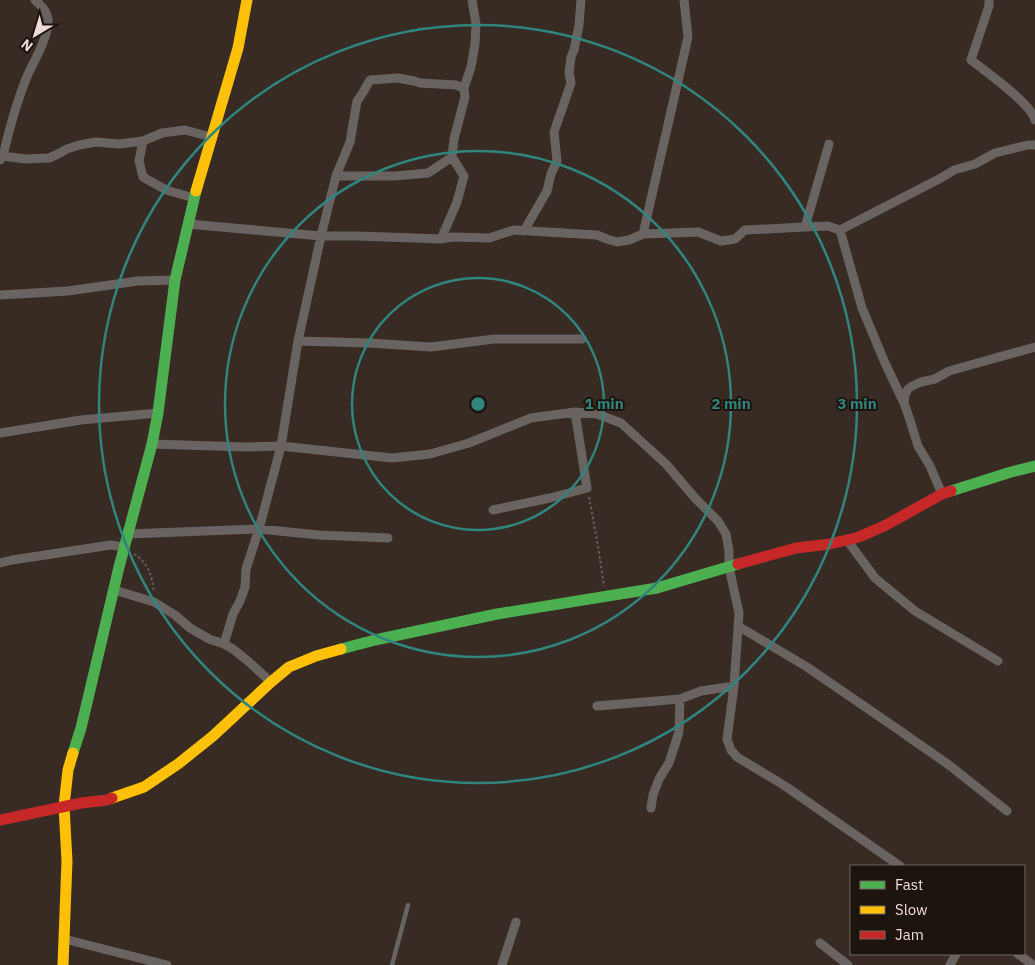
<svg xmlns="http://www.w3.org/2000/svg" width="1035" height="965" font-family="'IBM Plex Sans',sans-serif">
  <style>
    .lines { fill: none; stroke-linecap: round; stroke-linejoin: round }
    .path { stroke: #68615d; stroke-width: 2; stroke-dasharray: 2.5 2.5; stroke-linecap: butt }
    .lane { stroke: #696461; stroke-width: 4.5 }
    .street { stroke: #696461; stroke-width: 9 }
    .fast { stroke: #4caf50; stroke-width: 11 }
    .slow { stroke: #ffc107; stroke-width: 11 }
    .jam { stroke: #c62828; stroke-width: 11 }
    .ring { fill: none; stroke: #30857e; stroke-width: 2.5 }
    .centre { fill: #30857e; stroke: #1e140e; stroke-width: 2.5 }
    .ring-label { font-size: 15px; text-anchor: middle; font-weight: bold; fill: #30857e; stroke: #1e140e; stroke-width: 4; stroke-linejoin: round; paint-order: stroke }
  </style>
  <rect width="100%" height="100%" fill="#372b24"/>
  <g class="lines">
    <path class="path" d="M589,497L598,546L604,586
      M134,554C149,563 152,577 154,592"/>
    <path class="lane" d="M392,965L408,905"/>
    <path class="street" d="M989,0V6L971,60C985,71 1032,104 1035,120
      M143,141L139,161L143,177L166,190L194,198
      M3,156L25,159L49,158L56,155L67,149L79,145L96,142L119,144L143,141L162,133L185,130L211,137
      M0,160L3,156C9,130 16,104 26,79C33,62 47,41 48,22C49,14 41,5 35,0
      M336,176H395L428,173L452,157
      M188,224L321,236H358L441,239L453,237L489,238L514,230L597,235L607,239L617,242L629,240L643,234L698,232L721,241L735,239L745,230L805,227L829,144
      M805,227L828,226L840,230L862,308L885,363L904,403
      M840,230L941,178L954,170L975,164L995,153L1028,145H1035
      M524,231L547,191L551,174L557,161L554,132L571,83L569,73L571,57L574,50L579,25L581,0
      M643,234L688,37L684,0
      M441,239L457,202L464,176L452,157L454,139L465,97L464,88L471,67L475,44L476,24L472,0
      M0,295L68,291L138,281L175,280
      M298,341L369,343L431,347L494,339H582
      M575,412L597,414L621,423L666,464L695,498L718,521L726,534L729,551V567L739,613L734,686L727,739L731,750L737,757L785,786L900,866
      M0,433L81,420L158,413
      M152,444L245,447L281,446L392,458L430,454L469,443L531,418L575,412L587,488L550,498L493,510
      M942,494L930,466L918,446L909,417L904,403L905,395L908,389L912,386L921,382L935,379L949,371L1035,347
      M128,534L259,529L319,535L388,538
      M847,540L875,578L915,611L998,661
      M0,563L12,560L111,545L124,547
      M114,590L154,602L175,615L190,628L209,639L224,644L233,649L249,662L271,682
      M738,626L807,667L893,726L949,765L1007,811
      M224,644L233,614L240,601L245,587L246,569L259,529L281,446L298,341L321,236L336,176L350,142L357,101L362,94L370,80L398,78L414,81L420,83L456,85L464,88
      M597,706L680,699L701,691L734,686
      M651,808L653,795L659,779L669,763L679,732L680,699
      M64,939L167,965
      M820,943L848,965
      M1018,954L1033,965
      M502,965L516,922
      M950,965L956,954"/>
    <path class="fast" d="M951,491L1011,472L1035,466
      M341,649L375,640L497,614L657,588L738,564
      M73,753L81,728L119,567L152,444L158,413L175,280L196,191"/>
    <path class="slow" d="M196,191L238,48L247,0
      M112,798L144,787L178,764L213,736L271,682L289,667L316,656L341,649
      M63,965L67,861L64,806L68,770L73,753"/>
    <path class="jam" d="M738,564L796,548L830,544L859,537L886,525L942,494L951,491
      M0,820L81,803L107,800L112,798"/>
  </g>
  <g class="ring">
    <circle cx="478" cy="404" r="126"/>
    <circle cx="478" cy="404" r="253"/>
    <circle cx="478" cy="404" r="379"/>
  </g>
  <circle cx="478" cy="404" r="8" class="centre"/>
  <g class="ring-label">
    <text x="604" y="409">1 min</text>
    <text x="731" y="409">2 min</text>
    <text x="857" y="409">3 min</text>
  </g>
  <rect x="850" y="865" width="175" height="90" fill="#1e140e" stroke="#71645e"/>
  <rect x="860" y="881" width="25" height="8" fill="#4caf50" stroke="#71645e"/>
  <text x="895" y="890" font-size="15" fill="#edddd6">Fast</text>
  <rect x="860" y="906" width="25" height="8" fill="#ffc107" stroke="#71645e"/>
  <text x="895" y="915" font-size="15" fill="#edddd6">Slow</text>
  <rect x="860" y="931" width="25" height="8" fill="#c62828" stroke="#71645e"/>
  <text x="895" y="940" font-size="15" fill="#edddd6">Jam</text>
  <g transform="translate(35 35) rotate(218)" stroke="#1e140e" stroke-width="4" paint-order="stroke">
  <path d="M0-4L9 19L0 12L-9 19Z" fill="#edddd6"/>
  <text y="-8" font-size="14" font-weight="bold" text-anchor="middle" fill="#edddd6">N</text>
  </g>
</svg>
